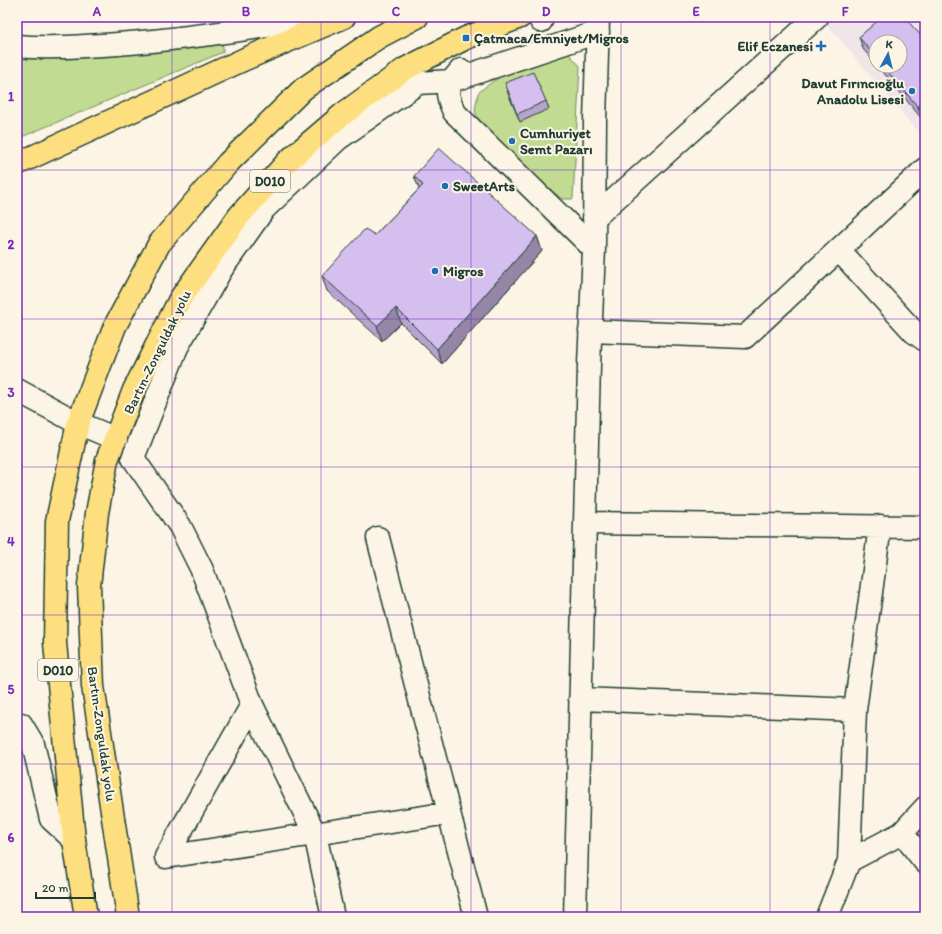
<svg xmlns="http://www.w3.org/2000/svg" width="942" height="934" font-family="Itim,sans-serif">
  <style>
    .built { fill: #f0e5e8; fill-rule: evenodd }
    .green { fill: #c1db92; stroke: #708c63 }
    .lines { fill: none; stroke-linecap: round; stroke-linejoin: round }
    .minor-casing { stroke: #1f3d34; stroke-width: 25 }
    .major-casing { stroke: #1f3d34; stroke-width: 25 }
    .highway-casing { stroke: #1f3d34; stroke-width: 25 }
    .minor { stroke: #fcf5e5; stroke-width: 22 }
    .major { stroke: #fedf80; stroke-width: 22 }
    .highway { stroke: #fedf80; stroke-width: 22 }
    .wall { fill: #b7a4ce; stroke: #1f3d34 }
    .shaded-wall { fill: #9586a7; stroke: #1f3d34 }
    .building { fill: #d5bfef; stroke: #1f3d34 }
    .grid { fill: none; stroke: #7b2cbf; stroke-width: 1; stroke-opacity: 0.55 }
    .poi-dot { fill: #1f6fb2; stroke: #fcf5e5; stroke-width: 1.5 }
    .labels { text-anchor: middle; stroke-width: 4; stroke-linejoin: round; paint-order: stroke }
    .shield { fill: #fcf5e5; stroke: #617469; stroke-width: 1 }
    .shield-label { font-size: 13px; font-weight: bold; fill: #1f3d34 }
    .poi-label { font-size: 14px; font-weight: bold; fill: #1f3d34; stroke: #fcf5e5; text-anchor: start }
    .street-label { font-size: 14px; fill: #1f3d34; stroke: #fcf5e5 }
    .neatline { fill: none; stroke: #7b2cbf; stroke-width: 1.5 }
    .grid-label { font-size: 13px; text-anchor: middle; font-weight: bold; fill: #7b2cbf }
  </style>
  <rect width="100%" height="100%" fill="#fcf5e5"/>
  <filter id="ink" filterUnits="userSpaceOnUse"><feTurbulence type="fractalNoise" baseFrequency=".025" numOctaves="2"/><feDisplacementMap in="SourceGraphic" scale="8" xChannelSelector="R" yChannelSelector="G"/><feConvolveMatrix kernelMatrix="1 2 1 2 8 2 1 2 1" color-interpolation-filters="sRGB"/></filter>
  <g filter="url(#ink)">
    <path class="built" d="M829,17H925V140L824,21ZM876,42H900V66H876Z"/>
    <path class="green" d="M220,43L223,46V52L17,139V53Z
      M569,54L580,66L573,199H562L514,160L479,124L475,110L478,93L485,87L507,72Z"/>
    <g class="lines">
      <g class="minor-casing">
        <path id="minor" d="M539,17L541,21
          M17,46C50,49 83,46 117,44C188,39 257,27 327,17
          M461,70C445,88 445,91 454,112L594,249
          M594,218L817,17
          M839,250L914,332L925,340
          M590,331L745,337L925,169
          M17,390L78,423L116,439
          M585,523L925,527
          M378,538L476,917
          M580,699L855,710
          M17,724H21L33,744L51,819L74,840
          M902,833L925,862
          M166,857L449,813
          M166,857L252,705
          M849,861L855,710L880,526
          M333,917L315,834L252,705L202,570L180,526L133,458L177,347L221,270L264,209L338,139L418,83L451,81L598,32
          M575,917L589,365L594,249L595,121L598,19
          M827,917L849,861L902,833L925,808"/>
      </g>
      <g class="major-casing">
        <path id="major" d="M17,164L245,59L344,17"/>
      </g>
      <g class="highway-casing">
        <path id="highway" d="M86,917L74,840L55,643L57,521L78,423L115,326L159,244L228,163L303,89L379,37L417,17
          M128,917L93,686L89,586L97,513L107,460L134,390L180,299L239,216L288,161L343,114L405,69L466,38L520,17"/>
      </g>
      <use href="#minor" class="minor"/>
      <use href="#major" class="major"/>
      <use href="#highway" class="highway"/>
    </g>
    <path class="wall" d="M859,37L924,39L925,38V116L922,119L878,66H900L876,42V64L863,49Z
      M507,91L546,101L549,109L520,122Z
      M414,176L537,236L542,251L442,364L401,323L382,341L327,291L322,276L375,235L419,189Z"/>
    <path class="shaded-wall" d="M925,102V116L922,119L918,107Z
      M537,236L542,251L442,364L437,349Z
      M396,308L401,323L382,341L377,326Z"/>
    <path class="building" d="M882,17H904L924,39L925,38V102L918,107L883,66H900V42H876V58L859,37Z
      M533,72L546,101L517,114L505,83Z
      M439,148L537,236L437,349L396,308L377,326L322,276L365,229L375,235L423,185L414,176Z"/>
  </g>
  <path class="grid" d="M172,17V917M321,17V917M471,17V917M621,17V917M770,17V917M17,170H925M17,319H925M17,467H925M17,615H925M17,764H925"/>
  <g class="poi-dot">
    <rect x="462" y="34" width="8" height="8" rx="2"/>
    <path d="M819 40h4v4h4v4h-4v4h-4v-4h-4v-4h4z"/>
    <circle cx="912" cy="91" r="4"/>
    <circle cx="512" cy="141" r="4"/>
    <circle cx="445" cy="186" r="4"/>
    <circle cx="435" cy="271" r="4"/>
  </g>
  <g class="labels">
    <g class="shield">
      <rect x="250" y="170" width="40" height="22" rx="3"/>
      <rect x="38" y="659" width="40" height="22" rx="3"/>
    </g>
    <g class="shield-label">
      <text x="270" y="186">D010</text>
      <text x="58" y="675">D010</text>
    </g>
    <g class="poi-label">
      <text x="474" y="43">Çatmaca/Emniyet/Migros</text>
      <text x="813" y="51" text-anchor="end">Elif Eczanesi</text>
      <text x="904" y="88" text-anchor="end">Davut Fırıncıoğlu<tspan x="904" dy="16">Anadolu Lisesi</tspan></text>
      <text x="520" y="138">Cumhuriyet<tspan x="520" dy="16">Semt Pazarı</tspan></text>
      <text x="453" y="191">SweetArts</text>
      <text x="443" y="276">Migros</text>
    </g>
    <g class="street-label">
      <text transform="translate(157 352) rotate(-64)" y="5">Bartın-Zonguldak yolu</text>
      <text transform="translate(102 734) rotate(82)" y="5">Bartın-Zonguldak yolu</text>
    </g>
  </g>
  <rect width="942" height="934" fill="none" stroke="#fcf5e5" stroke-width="44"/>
  <g transform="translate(888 54) rotate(7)"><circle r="19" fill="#fcf5e5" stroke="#a4ab9e"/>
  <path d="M0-3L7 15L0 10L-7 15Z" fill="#1f6fb2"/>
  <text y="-6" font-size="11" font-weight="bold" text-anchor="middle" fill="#1f3d34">K</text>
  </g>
  <path d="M36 892v6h59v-6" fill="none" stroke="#1f3d34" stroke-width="2"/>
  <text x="42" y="892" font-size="12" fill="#1f3d34" stroke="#fcf5e5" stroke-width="3" paint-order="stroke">20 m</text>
  <rect x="22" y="22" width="898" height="890" class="neatline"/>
  <g class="grid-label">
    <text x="97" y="16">A</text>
    <text x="246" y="16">B</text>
    <text x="396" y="16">C</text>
    <text x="546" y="16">D</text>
    <text x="696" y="16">E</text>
    <text x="845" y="16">F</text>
    <text x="11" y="101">1</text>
    <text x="11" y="249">2</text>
    <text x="11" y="397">3</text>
    <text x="11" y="546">4</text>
    <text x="11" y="694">5</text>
    <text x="11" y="842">6</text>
  </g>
</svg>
